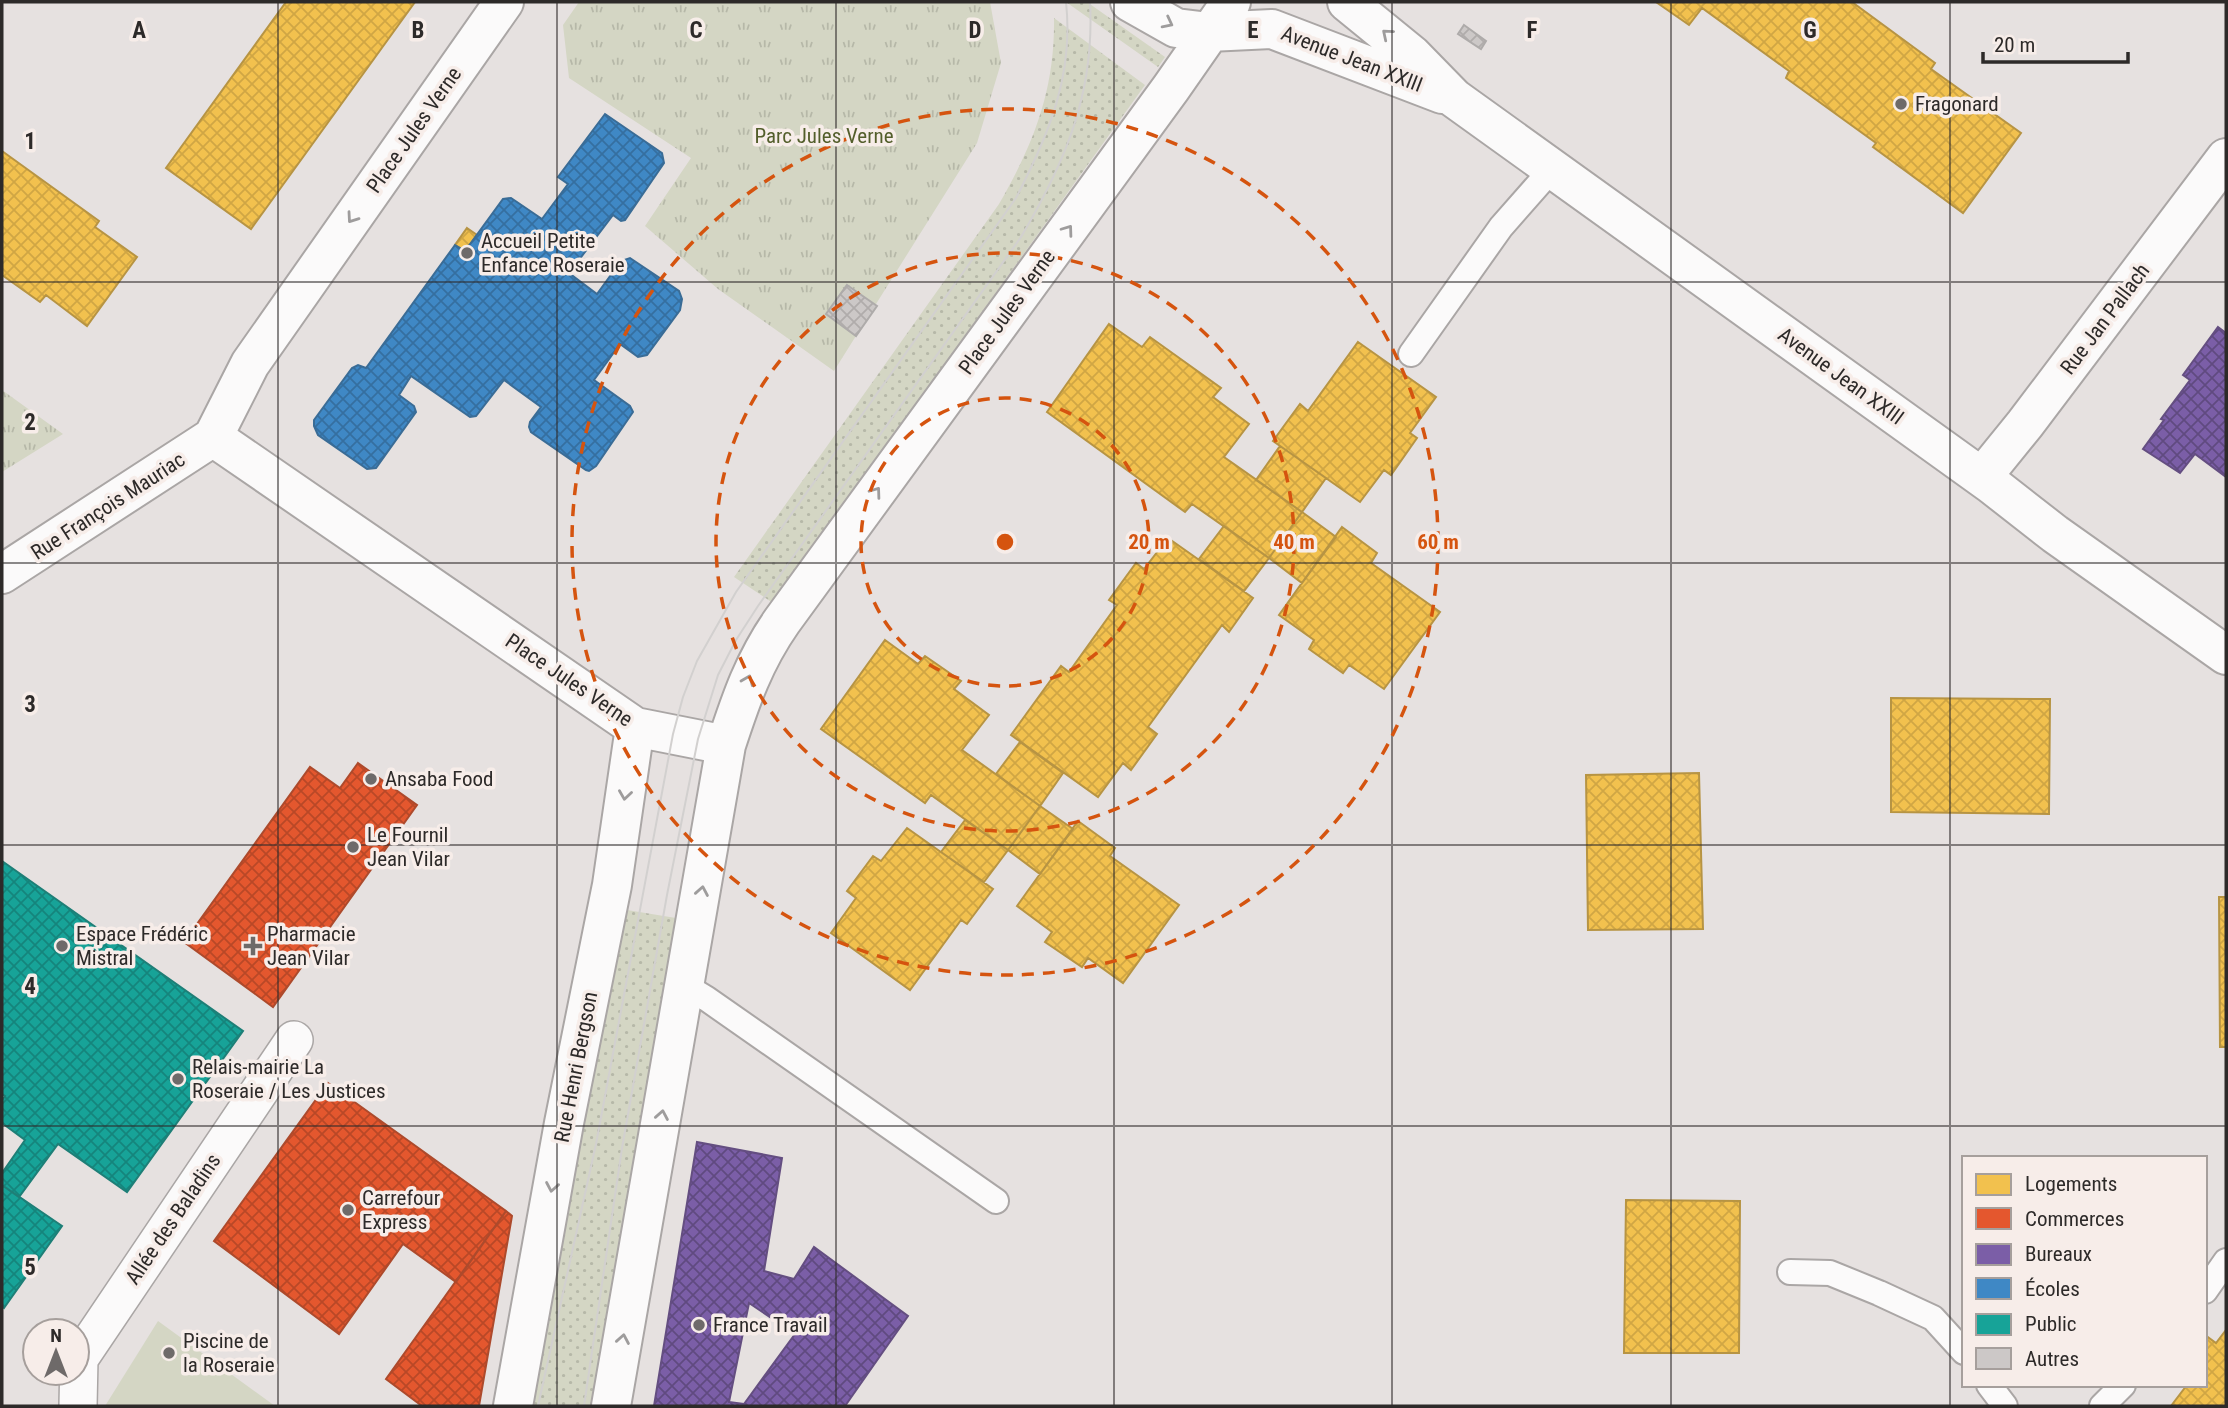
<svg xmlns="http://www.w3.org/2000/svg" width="2228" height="1408" font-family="'Roboto Condensed',sans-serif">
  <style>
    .grass { fill: url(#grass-dots) }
    .park { fill: url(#park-tufts) }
    .pitch { fill: #d4d6c4 }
    .homes { fill: url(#homes-cross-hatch); stroke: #b79443; stroke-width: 2 }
    .shops { fill: url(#shops-cross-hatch); stroke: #ad4a2c; stroke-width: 2 }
    .offices { fill: url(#offices-cross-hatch); stroke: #644e81; stroke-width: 2; fill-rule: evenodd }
    .schools { fill: url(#schools-cross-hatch); stroke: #3a6c96; stroke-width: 2 }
    .public { fill: url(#public-cross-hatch); stroke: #1e7f77; stroke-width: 2 }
    .building { fill: url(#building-cross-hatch); stroke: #aeabaa; stroke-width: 2 }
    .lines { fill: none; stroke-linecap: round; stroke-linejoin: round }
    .service-casing { stroke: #aaa6a5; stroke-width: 28 }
    .pedestrian-casing { stroke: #aaa6a5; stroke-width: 40 }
    .minor-casing { stroke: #aaa6a5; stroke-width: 42 }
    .service { stroke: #fbfafa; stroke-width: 24 }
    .pedestrian { stroke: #fbfafa; stroke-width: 37 }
    .minor { stroke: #fbfafa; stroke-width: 38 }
    .tram { stroke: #d2d0cf; stroke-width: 2 }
    .oneway { stroke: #9e9c9c }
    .grid { fill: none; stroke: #2d2a29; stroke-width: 2; stroke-opacity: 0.55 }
    .ring { fill: none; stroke: #d5540f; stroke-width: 3.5; stroke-dasharray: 12 9 }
    .poi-dot { fill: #6e6a69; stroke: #f7ede9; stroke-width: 2.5 }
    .labels { text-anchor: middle; stroke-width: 7; stroke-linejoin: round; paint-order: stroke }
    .street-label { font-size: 21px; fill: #2d2a29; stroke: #f7ede9 }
    .poi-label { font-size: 21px; fill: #2d2a29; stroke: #f7ede9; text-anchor: start }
    .park-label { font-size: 21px; fill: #535e2b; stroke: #f7ede9 }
    .grid-label { font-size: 23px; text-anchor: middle; font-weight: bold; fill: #2d2a29; stroke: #f7ede9; stroke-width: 7; stroke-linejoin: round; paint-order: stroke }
    .centre { fill: #d5540f; stroke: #f7ede9; stroke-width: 3.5 }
    .ring-label { font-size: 21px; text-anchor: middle; font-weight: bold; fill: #d5540f; stroke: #f7ede9; stroke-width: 7; stroke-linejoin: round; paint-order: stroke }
  </style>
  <defs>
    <pattern id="grass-dots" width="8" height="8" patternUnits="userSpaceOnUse" patternTransform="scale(1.75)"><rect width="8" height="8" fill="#d4d6c4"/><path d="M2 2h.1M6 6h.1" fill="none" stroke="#b6b8a8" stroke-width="1.8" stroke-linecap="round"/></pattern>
    <pattern id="park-tufts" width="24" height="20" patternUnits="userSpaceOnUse" patternTransform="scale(1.75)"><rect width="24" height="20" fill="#d4d6c4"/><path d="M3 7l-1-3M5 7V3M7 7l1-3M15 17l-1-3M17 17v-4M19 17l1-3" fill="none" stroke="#b6b8a8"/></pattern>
    <pattern id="homes-cross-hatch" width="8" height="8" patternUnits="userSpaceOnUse" patternTransform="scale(1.75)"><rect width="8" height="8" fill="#f2c14e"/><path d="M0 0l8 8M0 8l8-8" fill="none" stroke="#d0a644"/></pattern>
    <pattern id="shops-cross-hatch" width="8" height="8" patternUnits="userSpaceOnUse" patternTransform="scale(1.75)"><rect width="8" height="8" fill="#e4572e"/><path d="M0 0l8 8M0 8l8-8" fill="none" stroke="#b94827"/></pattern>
    <pattern id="offices-cross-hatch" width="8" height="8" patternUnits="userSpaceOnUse" patternTransform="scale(1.75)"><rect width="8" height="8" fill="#7b5ea7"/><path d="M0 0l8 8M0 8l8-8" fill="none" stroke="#604a80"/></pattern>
    <pattern id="schools-cross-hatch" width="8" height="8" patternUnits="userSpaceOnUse" patternTransform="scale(1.75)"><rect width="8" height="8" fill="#3f88c5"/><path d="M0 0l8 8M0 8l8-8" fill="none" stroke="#356fa0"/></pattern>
    <pattern id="public-cross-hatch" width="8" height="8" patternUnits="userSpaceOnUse" patternTransform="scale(1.75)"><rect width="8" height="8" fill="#17a398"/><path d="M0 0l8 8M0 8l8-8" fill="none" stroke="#15857c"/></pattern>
    <pattern id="building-cross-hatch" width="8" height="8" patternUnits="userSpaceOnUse" patternTransform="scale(1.75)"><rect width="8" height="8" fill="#ccc8c7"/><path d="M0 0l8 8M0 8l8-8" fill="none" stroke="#b0acab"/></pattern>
  </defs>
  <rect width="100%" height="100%" fill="#e6e1e0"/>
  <path class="grass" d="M1066,2H1087L1165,57L1158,67Z
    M1054,18L1145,85L773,603L734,577L999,204C1034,143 1055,90 1054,18Z
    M621,909L682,919L596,1406H526Z"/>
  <path class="park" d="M579,2H990L1001,63L977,143L834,371L718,289L645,226L691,158L569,78L563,25Z
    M2,390L63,434L2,472Z"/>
  <path class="pitch" d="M158,1321L275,1406H105Z"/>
  <path class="homes" d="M286,2H415L251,229L166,168Z
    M1656,2H1852L1935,63L1931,69L2021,133L1963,213L1873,147L1876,143L1786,78L1789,71L1702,8L1689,25Z
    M2,151L99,221L95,227L137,257L87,326L46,295L40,302L2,275Z
    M467,228L477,235L465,251L455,245Z
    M1109,324L1142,347L1150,337L1221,388L1213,397L1249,424L1224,457L1302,512L1269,558L1192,504L1185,512L1047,412Z
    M1358,342L1436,397L1410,433L1417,438L1391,475L1384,470L1360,502L1273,441L1300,404L1308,411Z
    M1280,446L1326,478L1302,512L1256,480Z
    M1302,512L1336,537L1302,583L1269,558Z
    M1224,526L1269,558L1244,591L1199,559Z
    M1342,527L1377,553L1371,563L1440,612L1384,689L1349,665L1343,673L1309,649L1314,640L1279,615Z
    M1168,538L1253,598L1229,632L1222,625L1148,727L1157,734L1131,770L1123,763L1098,797L1011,735L1061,666L1069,672L1117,605L1109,600L1136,563L1144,569Z
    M885,640L918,664L925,656L961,681L954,689L989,715L962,750L1040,806L1008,850L931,795L925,803L821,729Z
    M1891,698L2050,699L2049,814L1891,812Z
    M1020,742L1063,773L1040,806L996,774Z
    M1699,773L1703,929L1588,930L1586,775Z
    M1040,806L1073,829L1040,874L1008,850Z
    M965,820L1008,850L984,882L941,852Z
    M1078,821L1115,848L1110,856L1179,905L1123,983L1088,958L1082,967L1045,942L1052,932L1017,906Z
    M907,828L993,889L967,924L961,920L910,990L831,933L856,898L847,891L873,856L881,861Z
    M2219,897H2226V1047H2220Z
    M1626,1200L1740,1201L1739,1353H1624Z
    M2226,1330V1406H2171L2187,1385H2205V1335L2216,1343Z"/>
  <path class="shops" d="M358,763L417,805L273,1007L184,942L310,767L340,788Z
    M328,1083L506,1211L456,1282L403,1244L339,1334L214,1241Z
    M506,1211L512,1216L479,1406H422L386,1379Z"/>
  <path class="offices" d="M2218,327L2226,333V477L2195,454L2180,473L2143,449L2164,420L2161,419L2190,380L2183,375Z
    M697,1142L782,1158L764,1271L794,1279L814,1247L908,1316L845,1406H654ZM749,1303L795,1334L744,1404L729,1402Z"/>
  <path class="schools" d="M605,114L662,153L664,163L625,220L621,221L613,215L569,273L597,294L621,261L630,258L679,291L682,299L680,310L647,355L638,357L620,344L594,380L630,406L633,412L596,466L589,471L586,470L531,432L529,427L530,422L541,407L504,380L476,416L470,417L411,376L399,395L414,406L416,412L376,468L367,469L318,435L314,426V420L352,368L358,365L366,368L455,245L465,251L503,199L511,198L542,219L568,184L558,177Z"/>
  <path class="public" d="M2,861L243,1031L127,1192L58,1144L19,1197L2,1185V1173L25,1140L2,1123V1100L5,1096L2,1094Z
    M2,1185L62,1226L4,1308L2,1306Z"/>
  <path class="building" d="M1464,25L1486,41L1481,49L1458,34Z
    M847,285L877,306L856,336L826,314Z"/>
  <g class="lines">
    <g class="service-casing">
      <path id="service" d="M1411,354L1501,227L1552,169
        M684,985L707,999L996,1201
        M1790,1272L1830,1273L1879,1293L1933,1318L1964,1352
        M2205,1291L2226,1261
        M1989,1385L2005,1406
        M2102,1406L2123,1385"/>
    </g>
    <g class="pedestrian-casing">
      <path id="pedestrian" d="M78,1406L79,1359L294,1040"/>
    </g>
    <g class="minor-casing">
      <path id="minor" d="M1130,2L1176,28L1209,32L1272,29L1442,94
        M1347,2L1412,55L1454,98L1991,484L2055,534L2226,655
        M213,437L635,727L726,745
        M1982,477L2025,424L2226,158
        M2,574L213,437L250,364L504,2
        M513,1406L564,1123L612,885L635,727
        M611,1406L726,745C741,699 754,661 782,621L1171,88L1231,2"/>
    </g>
    <use href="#service" class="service"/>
    <use href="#pedestrian" class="pedestrian"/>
    <use href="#minor" class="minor"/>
    <path class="tram" d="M538,1406L596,1144L673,734L683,697L697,661L736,592L1016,198C1049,134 1074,75 1066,2
      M584,1406L622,1148L667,895L698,739L718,675L736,640L758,606L1021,237C1066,161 1095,92 1090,2"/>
  </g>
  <defs><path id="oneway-chevron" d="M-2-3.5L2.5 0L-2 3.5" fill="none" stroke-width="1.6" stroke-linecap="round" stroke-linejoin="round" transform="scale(1.75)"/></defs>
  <g class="oneway">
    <use href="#oneway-chevron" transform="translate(1168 23) rotate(27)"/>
    <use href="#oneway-chevron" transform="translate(1387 34) rotate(-140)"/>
    <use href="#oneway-chevron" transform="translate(352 218) rotate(125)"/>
    <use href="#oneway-chevron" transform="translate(1068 230) rotate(-54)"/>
    <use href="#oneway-chevron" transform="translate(876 492) rotate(-54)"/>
    <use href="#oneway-chevron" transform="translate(748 680) rotate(-68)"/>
    <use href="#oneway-chevron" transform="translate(625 795) rotate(98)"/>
    <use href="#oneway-chevron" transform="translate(702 891) rotate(-80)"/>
    <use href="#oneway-chevron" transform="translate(662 1115) rotate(-80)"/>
    <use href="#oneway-chevron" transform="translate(552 1187) rotate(100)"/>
    <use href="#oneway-chevron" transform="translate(623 1339) rotate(-80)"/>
  </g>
  <path class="grid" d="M278,2V1406M557,2V1406M836,2V1406M1114,2V1406M1392,2V1406M1671,2V1406M1950,2V1406M2,282H2226M2,563H2226M2,845H2226M2,1126H2226"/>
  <g class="ring">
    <circle cx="1005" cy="542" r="144"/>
    <circle cx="1005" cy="542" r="289"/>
    <circle cx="1005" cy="542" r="433"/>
  </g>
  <g class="poi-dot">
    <circle cx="1901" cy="104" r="7"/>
    <circle cx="467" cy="253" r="7"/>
    <circle cx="371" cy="779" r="7"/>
    <circle cx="353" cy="847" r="7"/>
    <circle cx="62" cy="946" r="7"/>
    <path d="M249.5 935.5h7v7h7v7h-7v7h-7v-7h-7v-7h7z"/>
    <circle cx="178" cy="1079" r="7"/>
    <circle cx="348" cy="1210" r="7"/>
    <circle cx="699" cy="1325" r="7"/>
    <circle cx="169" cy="1353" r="7"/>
  </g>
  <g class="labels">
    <g class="street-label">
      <text transform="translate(1352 59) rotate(21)" y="7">Avenue Jean XXIII</text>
      <text transform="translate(414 130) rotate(-55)" y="7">Place Jules Verne</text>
      <text transform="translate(1007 312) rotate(-54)" y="7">Place Jules Verne</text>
      <text transform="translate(2105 319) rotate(-53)" y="7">Rue Jan Pallach</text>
      <text transform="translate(1841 376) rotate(36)" y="7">Avenue Jean XXIII</text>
      <text transform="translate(108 506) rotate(-33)" y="7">Rue François Mauriac</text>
      <text transform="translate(569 680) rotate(34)" y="7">Place Jules Verne</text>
      <text transform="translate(576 1067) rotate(-79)" y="7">Rue Henri Bergson</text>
      <text transform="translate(173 1219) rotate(-56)" y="7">Allée des Baladins</text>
    </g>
    <g class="poi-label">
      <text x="1915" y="111">Fragonard</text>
      <text x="481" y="248">Accueil Petite<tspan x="481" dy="24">Enfance Roseraie</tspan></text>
      <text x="385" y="786">Ansaba Food</text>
      <text x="367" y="842">Le Fournil<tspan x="367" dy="24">Jean Vilar</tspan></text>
      <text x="76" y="941">Espace Frédéric<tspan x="76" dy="24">Mistral</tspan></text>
      <text x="267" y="941">Pharmacie<tspan x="267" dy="24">Jean Vilar</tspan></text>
      <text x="192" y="1074">Relais-mairie La<tspan x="192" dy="24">Roseraie / Les Justices</tspan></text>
      <text x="362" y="1205">Carrefour<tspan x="362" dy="24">Express</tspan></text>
      <text x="713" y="1332">France Travail</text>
      <text x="183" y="1348">Piscine de<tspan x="183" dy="24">la Roseraie</tspan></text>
    </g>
    <g class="park-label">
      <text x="824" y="143">Parc Jules Verne</text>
    </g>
  </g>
  <g class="grid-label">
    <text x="139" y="38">A</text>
    <text x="418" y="38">B</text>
    <text x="696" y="38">C</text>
    <text x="975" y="38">D</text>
    <text x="1253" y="38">E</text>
    <text x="1532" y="38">F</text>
    <text x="1810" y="38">G</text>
    <text x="30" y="149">1</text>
    <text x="30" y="430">2</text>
    <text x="30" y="712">3</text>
    <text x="30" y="994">4</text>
    <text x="30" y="1275">5</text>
  </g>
  <circle cx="1005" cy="542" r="10" class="centre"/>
  <g class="ring-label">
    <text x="1149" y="549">20 m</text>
    <text x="1294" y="549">40 m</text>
    <text x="1438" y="549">60 m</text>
  </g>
  <rect width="2228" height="1408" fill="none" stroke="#2d2a29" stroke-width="7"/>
  <rect x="1962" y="1156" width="245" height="231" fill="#f7ede9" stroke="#a69f9c" stroke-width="2"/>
  <rect x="1976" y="1174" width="35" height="21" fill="#f2c14e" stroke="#a69f9c" stroke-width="2"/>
  <text x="2025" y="1191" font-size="21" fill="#2d2a29">Logements</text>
  <rect x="1976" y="1208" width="35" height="21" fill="#e4572e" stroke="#a69f9c" stroke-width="2"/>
  <text x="2025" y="1226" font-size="21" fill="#2d2a29">Commerces</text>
  <rect x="1976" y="1244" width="35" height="21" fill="#7b5ea7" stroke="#a69f9c" stroke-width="2"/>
  <text x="2025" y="1261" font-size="21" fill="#2d2a29">Bureaux</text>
  <rect x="1976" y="1278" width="35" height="21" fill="#3f88c5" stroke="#a69f9c" stroke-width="2"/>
  <text x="2025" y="1296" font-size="21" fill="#2d2a29">Écoles</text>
  <rect x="1976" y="1314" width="35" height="21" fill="#17a398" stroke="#a69f9c" stroke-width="2"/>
  <text x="2025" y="1331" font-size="21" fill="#2d2a29">Public</text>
  <rect x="1976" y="1348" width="35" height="21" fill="#ccc8c7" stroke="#a69f9c" stroke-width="2"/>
  <text x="2025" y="1366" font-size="21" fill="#2d2a29">Autres</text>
  <g transform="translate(56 1352)"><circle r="33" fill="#f7ede9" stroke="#a69f9c" stroke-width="2"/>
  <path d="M0-5L12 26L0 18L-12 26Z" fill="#6e6a69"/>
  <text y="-10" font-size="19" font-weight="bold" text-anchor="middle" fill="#2d2a29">N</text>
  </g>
  <path d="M1983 52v10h145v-10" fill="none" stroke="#2d2a29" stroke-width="3.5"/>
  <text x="1994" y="52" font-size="21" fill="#2d2a29" stroke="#f7ede9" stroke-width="5" paint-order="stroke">20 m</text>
</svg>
